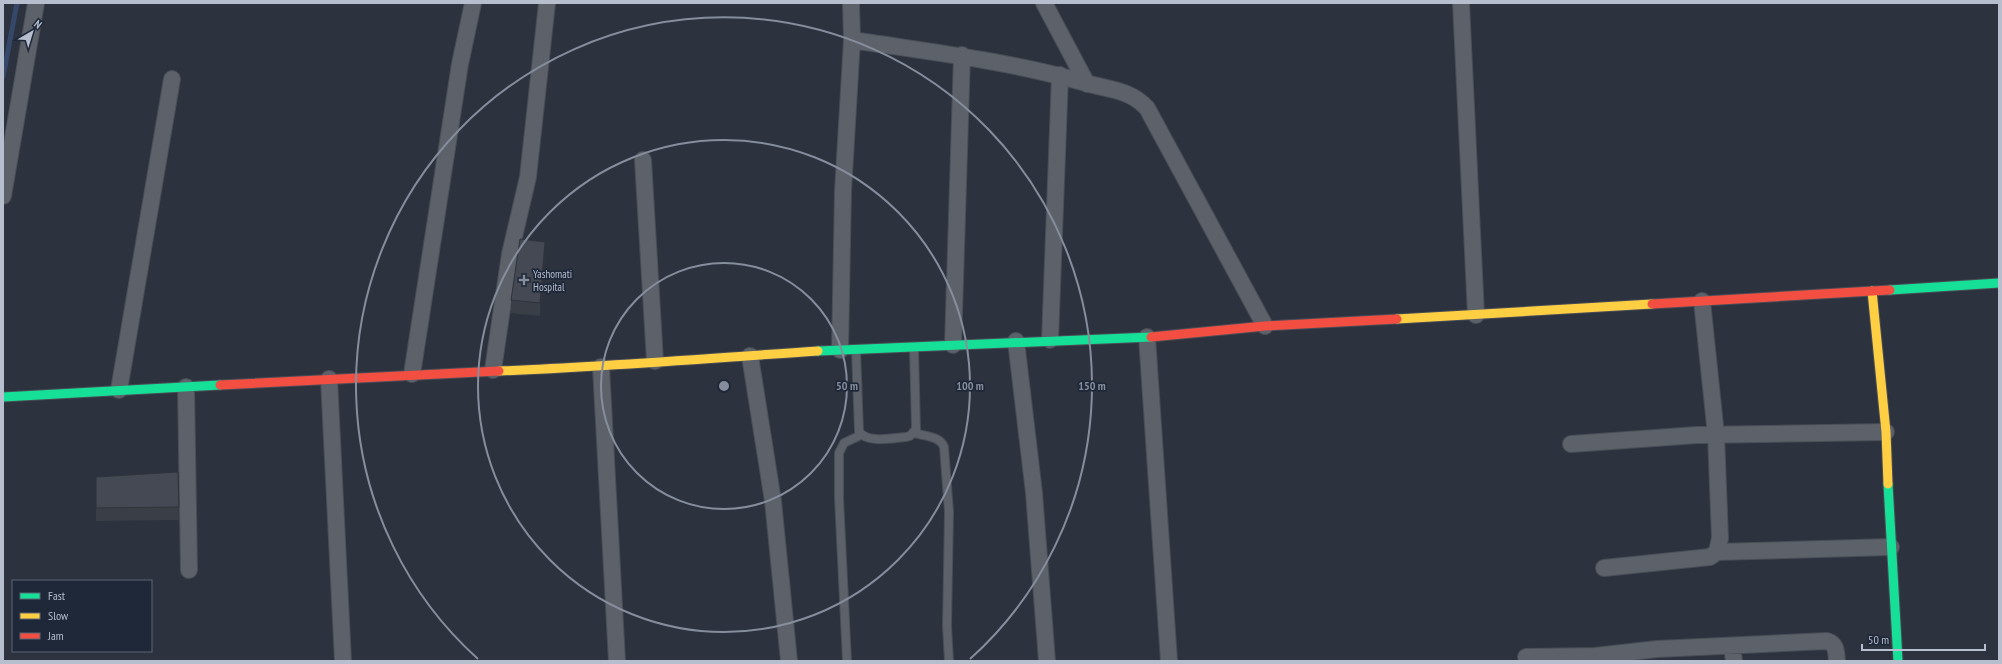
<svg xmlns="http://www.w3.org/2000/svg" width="2002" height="664" font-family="'PT Sans Narrow',sans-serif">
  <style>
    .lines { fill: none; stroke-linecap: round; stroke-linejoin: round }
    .stream { stroke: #364869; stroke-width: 5 }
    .lane-casing { stroke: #494d56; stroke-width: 10 }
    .street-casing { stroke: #494d56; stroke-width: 18 }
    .fast-casing { stroke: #494d56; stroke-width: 11 }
    .slow-casing { stroke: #494d56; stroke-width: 11 }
    .jam-casing { stroke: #494d56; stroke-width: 11 }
    .lane { stroke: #5d616a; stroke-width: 8 }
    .street { stroke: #5d616a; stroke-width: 16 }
    .fast { stroke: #16e098; stroke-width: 9 }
    .slow { stroke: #ffcf43; stroke-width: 9 }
    .jam { stroke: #f24e42; stroke-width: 9 }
    .wall { fill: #3a3f47 }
    .shaded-wall { fill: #30333a }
    .building { fill: #444953; stroke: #30333a }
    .ring { fill: none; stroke: #868d9c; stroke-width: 2 }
    .poi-dot { fill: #868d9c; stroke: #1e2839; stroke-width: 1.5 }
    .labels { text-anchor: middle; stroke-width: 3.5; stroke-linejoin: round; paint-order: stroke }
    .poi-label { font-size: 11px; fill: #b7bece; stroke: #1e2839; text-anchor: start }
    .centre { fill: #868d9c; stroke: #1e2839; stroke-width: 2 }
    .ring-label { font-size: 12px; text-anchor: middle; font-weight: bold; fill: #868d9c; stroke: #1e2839; stroke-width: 3.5; stroke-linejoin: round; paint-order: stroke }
  </style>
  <rect width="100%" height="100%" fill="#2c323e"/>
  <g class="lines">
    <path class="stream" d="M3,77L17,3"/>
    <g class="lane-casing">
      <path id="lane" d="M856,350L859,431C866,444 893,438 906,437L910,436L916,429L914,348
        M914,433C924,436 940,436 944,447L949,512L947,626L949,661
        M847,661L839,498V453L844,443L861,435"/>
    </g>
    <g class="street-casing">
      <path id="street" d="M1044,3L1087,84
        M1461,3L1476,315
        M852,40C930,52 1009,61 1086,83C1109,90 1129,89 1147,108L1265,326
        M643,160L655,361
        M3,196L36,3
        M1147,337L1169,661
        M1050,340L1060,75
        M1016,341L1034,493L1047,661
        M953,345L962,55
        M840,350L843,191L852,40L851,3
        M750,356L773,501L789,661
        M601,367L617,661
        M493,370L510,254L528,177L547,3
        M412,374L460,64L473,3
        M329,379L343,661
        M186,387L189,570
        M119,390L172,79
        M1571,444L1697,435L1886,432
        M1717,552L1891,547
        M1604,568L1710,557L1717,552L1720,538L1716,435L1702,301
        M1732,646L1734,661
        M1526,657L1595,656L1657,649L1827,641C1837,644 1836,652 1837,661"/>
    </g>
    <g class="fast-casing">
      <path id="fast" d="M1890,290L1999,283
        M818,351L1151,337
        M3,397L220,385
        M1888,484L1898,661"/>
    </g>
    <g class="slow-casing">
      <path id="slow" d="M1872,291L1886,432L1888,484
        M1397,319L1652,304
        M499,371C606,367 712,358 818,351"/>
    </g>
    <g class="jam-casing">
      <path id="jam" d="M1652,304L1890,290
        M1151,337L1265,326L1397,319
        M220,385L499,371"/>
    </g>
    <use href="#lane" class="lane"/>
    <use href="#street" class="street"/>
    <use href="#fast" class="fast"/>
    <use href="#slow" class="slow"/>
    <use href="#jam" class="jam"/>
  </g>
  <path class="wall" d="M545,255L540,316L511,313V300Z
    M178,472L179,520L96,521V477Z"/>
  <path class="shaded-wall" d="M545,242V255L540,316V303Z"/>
  <path class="building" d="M520,239L545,242L540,303L511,300Z
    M178,472L179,507L96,508V477Z"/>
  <g class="ring">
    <circle cx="724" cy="386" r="123"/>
    <circle cx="724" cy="386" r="246"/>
    <path d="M478 659A368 368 0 1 1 970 659"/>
  </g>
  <path class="poi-dot" d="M522 274h4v4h4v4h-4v4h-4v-4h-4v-4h4z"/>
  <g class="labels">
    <g class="poi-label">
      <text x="533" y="278">Yashomati<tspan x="533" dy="13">Hospital</tspan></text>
    </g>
  </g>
  <circle cx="724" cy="386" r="6" class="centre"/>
  <g class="ring-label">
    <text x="847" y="390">50 m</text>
    <text x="970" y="390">100 m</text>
    <text x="1092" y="390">150 m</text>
  </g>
  <rect width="2002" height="664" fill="none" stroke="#b7bece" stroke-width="8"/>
  <rect x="12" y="580" width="140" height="72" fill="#1e2839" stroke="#5b6475"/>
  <rect x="20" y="593" width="20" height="6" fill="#16e098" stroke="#5b6475"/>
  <text x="48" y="600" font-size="12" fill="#b7bece">Fast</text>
  <rect x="20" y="613" width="20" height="6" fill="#ffcf43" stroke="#5b6475"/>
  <text x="48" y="620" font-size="12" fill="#b7bece">Slow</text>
  <rect x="20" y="633" width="20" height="6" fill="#f24e42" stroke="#5b6475"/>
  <text x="48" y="640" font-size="12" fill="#b7bece">Jam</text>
  <g transform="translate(32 32) rotate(38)" stroke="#1e2839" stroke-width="3" paint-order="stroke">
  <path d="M0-3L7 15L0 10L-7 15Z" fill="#b7bece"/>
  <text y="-6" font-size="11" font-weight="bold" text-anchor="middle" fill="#b7bece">N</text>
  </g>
  <path d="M1862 644v6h123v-6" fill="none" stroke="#b7bece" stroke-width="2"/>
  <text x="1868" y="644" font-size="12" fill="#b7bece" stroke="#1e2839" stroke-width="3" paint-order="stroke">50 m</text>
</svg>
